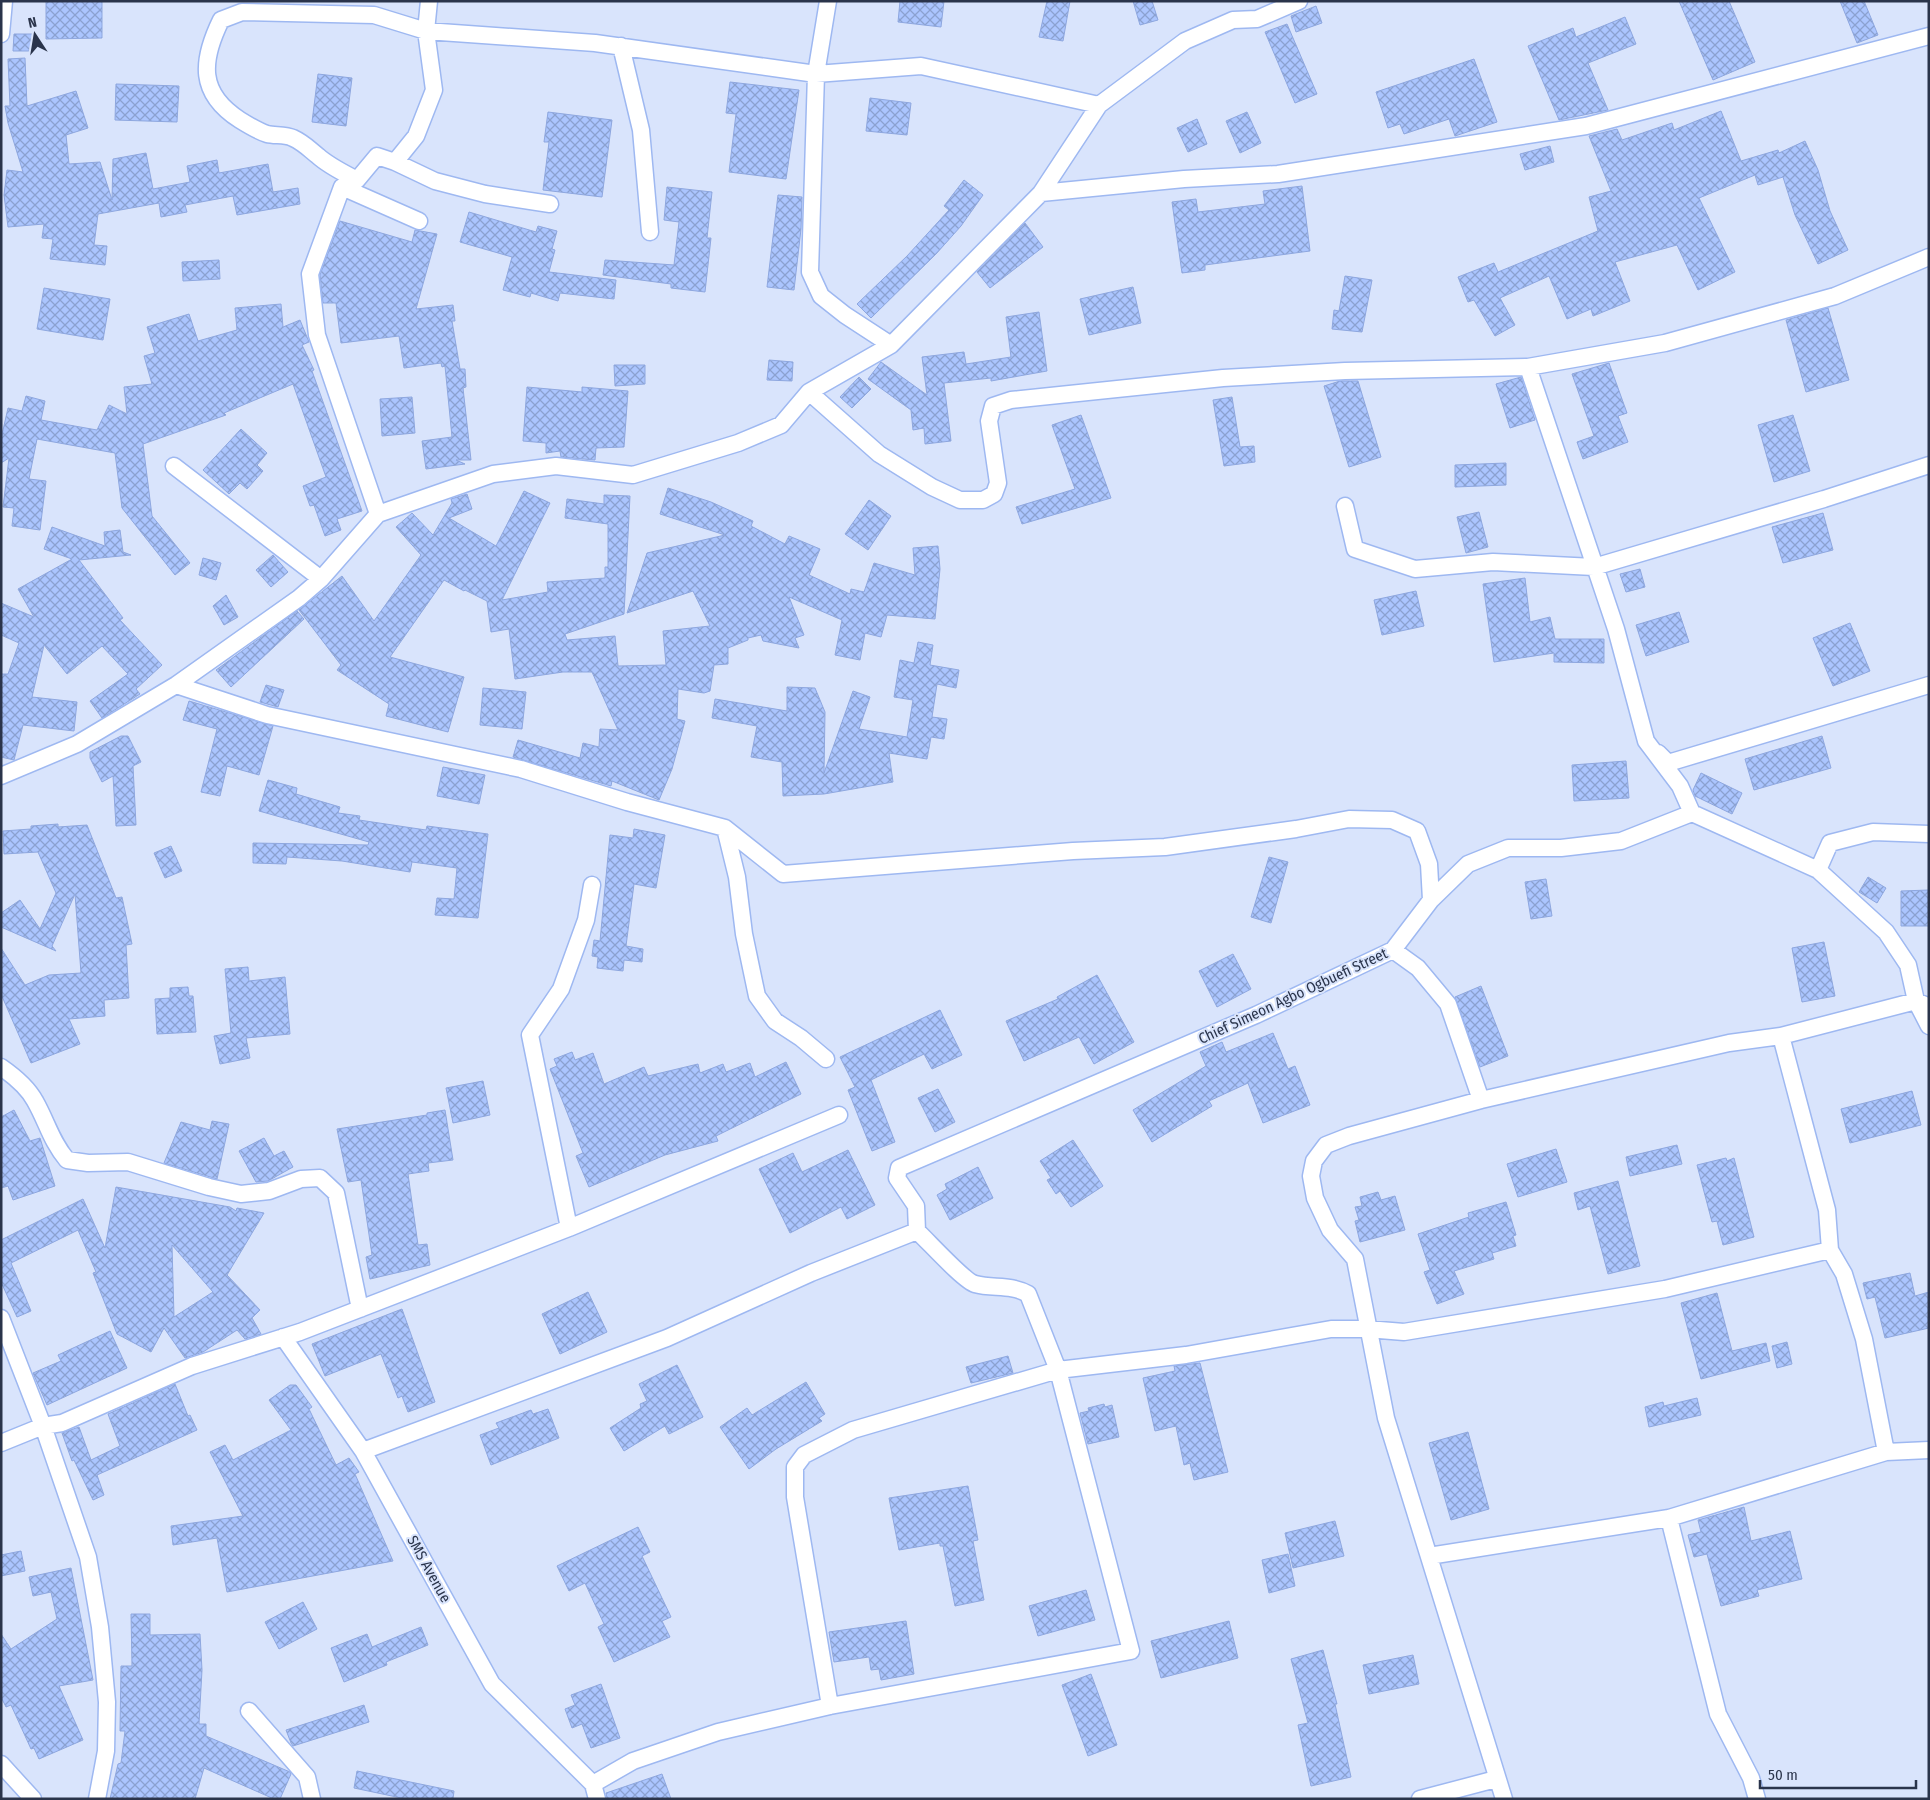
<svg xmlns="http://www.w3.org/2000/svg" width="1930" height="1800" font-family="'Fira Sans Condensed',sans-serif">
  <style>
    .building { fill: url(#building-cross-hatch); stroke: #8ea7df; fill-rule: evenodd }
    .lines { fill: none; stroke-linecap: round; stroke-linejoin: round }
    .minor-casing { stroke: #9eb8f1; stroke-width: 19 }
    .minor { stroke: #fff; stroke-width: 16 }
    .labels { text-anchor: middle; stroke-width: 4; stroke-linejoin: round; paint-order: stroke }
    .street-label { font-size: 15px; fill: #2a344b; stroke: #d9e4fc }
  </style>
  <defs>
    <pattern id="building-cross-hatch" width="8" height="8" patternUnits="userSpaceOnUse" patternTransform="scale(1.25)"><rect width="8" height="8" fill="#abc5fe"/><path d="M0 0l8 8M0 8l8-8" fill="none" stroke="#8ba1d0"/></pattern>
  </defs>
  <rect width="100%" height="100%" fill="#d9e4fc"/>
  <path class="building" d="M46,1H102V38L46,39Z
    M900,1H944L941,27L898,22Z
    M1047,1H1070L1063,41L1039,37Z
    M1133,1H1152L1158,20L1140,25Z
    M1679,1H1729L1755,62L1713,80Z
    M1840,1H1864L1878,35L1857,43Z
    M1316,6L1322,23L1296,32L1291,16Z
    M1625,17L1636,44L1588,63L1608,110L1559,120L1528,46L1573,28L1576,37Z
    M1287,24L1317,94L1295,103L1265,32Z
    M14,34H35L34,51H13Z
    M25,58L27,106L76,91L88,128L66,135L69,164L100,162L112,200L113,159L146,153L153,189L190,182L187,166L217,160L219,173L268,164L273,192L298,188L300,204L237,215L233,196L185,205L187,212L161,217L159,203L98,214L94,245L107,246L105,265L50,259L53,239L42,238L44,224L8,227L4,195L7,170L23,172L8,123L5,106H10L8,59Z
    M1474,59L1497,122L1455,136L1449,119L1404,134L1400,124L1388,128L1376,92Z
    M318,74L352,78L346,126L312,122Z
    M730,82L799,90L786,179L729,172L736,114L726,113Z
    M116,84L179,86L177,122L115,120Z
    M870,98L911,103L907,135L866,131Z
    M1721,111L1741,161L1778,150L1779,153L1805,141L1818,170L1830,211L1848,250L1818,264L1795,215L1783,177L1758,185L1755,175L1699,198L1735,272L1698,290L1677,245L1615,262L1630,301L1593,316L1591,309L1567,319L1549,276L1500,298L1515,325L1495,336L1474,300L1468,302L1458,277L1494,263L1498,272L1598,231L1589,197L1611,191L1589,136L1617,129L1622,140L1672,123L1674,130Z
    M548,112L612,120L602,197L543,190L549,142H544Z
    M1247,112L1261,143L1240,153L1226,121Z
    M1197,119L1207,144L1188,152L1177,128Z
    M1550,146L1554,162L1525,170L1520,154Z
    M964,180L983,195L961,226L936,254L871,318L857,304L907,256L949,210L944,206Z
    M1302,186L1310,251L1205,265V270L1182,273L1172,202L1196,199L1198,212L1265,204L1263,191Z
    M667,187L712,192L707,238H711L705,292L671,288V284L603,275L605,260L674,265L679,222L664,220Z
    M778,195L802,197L801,229L794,290L767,287Z
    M469,212L536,232L538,226L557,231L552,249L555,250L549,272L616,280L614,299L560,293L558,301L531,293L530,297L503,290L512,257L460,242Z
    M340,221L412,242L415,230L437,234L416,309L453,305L455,321H452L460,369H465L466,387L463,388L471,460H456L465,464L426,469L422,441L452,437L445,366L442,367L441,363L404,368L399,336L341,343L336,303H323L320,275Z
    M1025,223L1043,247L990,288L977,272Z
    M219,260L220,279L183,281L182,262Z
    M1345,276L1372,280L1362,332L1332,329L1334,310L1339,311Z
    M1133,287L1141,323L1089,335L1080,299Z
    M44,288L110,299L103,340L37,329Z
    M281,304L283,327L300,320L309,342L302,345L314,370L312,371L362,511L337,519L341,530L325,536L314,505L310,506L303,486L326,477L293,384L224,413L226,415L143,444L152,516L190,563L175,575L122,508L115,453L37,439L29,479L46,481L40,530L12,526L14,508L3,507L9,458L1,463V439L8,408L22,411L26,396L45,401L41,420L97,430L109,405L127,414L124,387L152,384L144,356L155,353L147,327L189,314L198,341L237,330L235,308Z
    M1828,308L1849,380L1806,392L1786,320Z
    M1039,312L1047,371L991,381V378L944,383L951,441L925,444L924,428L913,430L911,410L868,379L881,362L927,395L922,357L964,352L966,364L1011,357L1006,317Z
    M769,360L793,362L792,381L767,380Z
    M1609,363L1627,413L1618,416L1628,442L1583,459L1577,442L1594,436L1572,374Z
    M614,365H645V384L615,386Z
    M859,377L871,389L852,408L840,397Z
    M1521,377L1535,420L1510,428L1496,384Z
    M1340,381H1358L1381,457L1349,467L1324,386Z
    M527,387L582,392V387L628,391L624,447L596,448L595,460L561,457L560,451L546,453V443L523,441Z
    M412,397L415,433L382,436L380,399Z
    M1232,397L1240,447L1254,446L1255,462L1224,466L1213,400Z
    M1081,415L1111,498L1022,524L1016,507L1075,489L1052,425Z
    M1793,415L1810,471L1774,482L1758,425Z
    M241,429L267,453L257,465L263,471L247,489L240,483L229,494L203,470Z
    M1506,463V485L1455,487V465Z
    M668,488L711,502L753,521L751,526L785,544L789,536L820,549L809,575L850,594L851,589L864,592L874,563L915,575L913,548L938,546L940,569L935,619L887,615L881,637L865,633L860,660L835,655L842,620L789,597L804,635L795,638L799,648L763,641L761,635L748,638V640L728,648V664L714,665L710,691L704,693L678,689L677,719L685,721L672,769L659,800L612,781L611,786L513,757L518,740L580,758L583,743L599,747L600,729L618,730L592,672H563L515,679L509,629L491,632L487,601L465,590L464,591L444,580L390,657L464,677L448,732L386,716L389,704L337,670L341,665L299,610L342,576L374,621L421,555L396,527L412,513L433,535L452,503L451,499L467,494L472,509L449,518L496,546L524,491L550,503L502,600L548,592L547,582L605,578V567H608V524L565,518L567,499L604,504V495L630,496L624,614L565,634L567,640L615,636L618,666L666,665L663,631L710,626L693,591L627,613L647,553L725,535L660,514Z
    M869,500L891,516L868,550L845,534Z
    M1479,512L1488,547L1466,553L1457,517Z
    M1823,513L1833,550L1783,563L1772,527Z
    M52,527L105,546L104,532L120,530L123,552L131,555L79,560L123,618L120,620L162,665L136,689L140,694L102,718L90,701L128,674L102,646L67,674L44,645L32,697L77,702L74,731L23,725L14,760L1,757V674H8L19,643L1,635V603L34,617L18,589L72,559L44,549Z
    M273,555L288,572L271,587L256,570Z
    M203,558L221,563L216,580L199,575Z
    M1640,569L1645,587L1626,592L1620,574Z
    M1525,578L1530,622L1550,617L1555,639H1604V663L1554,662V653L1494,662L1483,584Z
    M1416,591L1424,626L1382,635L1374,600Z
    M226,595L238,617L224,625L213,606Z
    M297,611L304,619L231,687L216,670Z
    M1679,612L1689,642L1646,656L1636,625Z
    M1850,623L1870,671L1833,686L1813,638Z
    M918,642L933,645L930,665L959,670L956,688L937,684L932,717L947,719L944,739L931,737L927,759L889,753L893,782L824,794L783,796L782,762L751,757L757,726L712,718L715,699L787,711V687L815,688L825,712L824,773L853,691L870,697L859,729L907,737L913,700L894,697L900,660L914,663Z
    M266,685L284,690L278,707L260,702Z
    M483,688L526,692L522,729L480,725Z
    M189,701L273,726L259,775L227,766L220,796L201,792L217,729L183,720Z
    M121,736H128L141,762L133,766L136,825L116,826L113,776L102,782L90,758V752Z
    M1822,736L1831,768L1754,790L1745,759Z
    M1626,761L1629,798L1574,801L1572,765Z
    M443,767L485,775L479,804L437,796Z
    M1701,773L1742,793L1732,814L1695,796L1693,790Z
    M268,780L297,788L296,794L340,807L338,813L360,816L359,820L426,830L427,826L488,834L478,918L435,915L437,898L454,899L457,868L412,862L410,872L342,861L287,857L286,864L253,863V843L368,845L369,842L259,811Z
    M58,824V827L87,825L116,898L122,897L132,944L126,945L129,998L104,1000L105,1016L69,1019L80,1044L31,1063L1,994V948L25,985L49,975L81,973L75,894L52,946L56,951L1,927V913L20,900L40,929L56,893L38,852L4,854L3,831L31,829V826Z
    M634,829L665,835L656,888L634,884L626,946L643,949L642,962L624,960L623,971L597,968L598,957L592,956L594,940L600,941L610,835L633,838Z
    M171,846L182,871L165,878L154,853Z
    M1269,857L1288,862L1271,923L1251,917Z
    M1868,877L1886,888L1877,903L1859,892Z
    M1546,879L1552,916L1531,919L1525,882Z
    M1929,890V926H1901V891Z
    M1824,942L1835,996L1802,1002L1792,948Z
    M1233,954L1251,989L1217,1007L1199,971Z
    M248,967L249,981L285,977L290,1034L246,1038L250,1058L220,1064L214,1036L231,1033L225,969Z
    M1097,975L1134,1042L1094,1064L1079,1037L1024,1061L1006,1021L1058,999L1057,997Z
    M1481,986L1508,1056L1480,1067L1455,997Z
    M188,987L189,996H193L196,1032L157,1034L155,999L170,998V988Z
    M940,1010L962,1055L932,1069L924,1054L871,1080L895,1142L872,1151L848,1090L855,1087L840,1057Z
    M1273,1033L1288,1069L1295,1066L1310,1105L1263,1123L1248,1083L1209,1101L1212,1106L1152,1142L1133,1110L1206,1066L1200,1052L1222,1042L1226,1052Z
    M572,1052L575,1060L593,1053L604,1084L644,1067L648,1076L698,1064L700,1073L723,1064L726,1072L750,1063L755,1077L786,1062L801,1094L716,1136L718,1141L665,1155L589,1187L576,1156L583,1153L550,1069L557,1066L554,1059Z
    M483,1081L490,1115L453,1123L446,1088Z
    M938,1089L955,1122L935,1132L918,1098Z
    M1912,1091L1921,1125L1850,1143L1841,1109Z
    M14,1110L30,1141L40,1138L55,1186L13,1200L8,1186L1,1188V1117Z
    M445,1110L453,1160L428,1163L429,1171L408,1174L418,1245L427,1244L430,1265L370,1279L366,1257L372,1255L361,1180L348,1182L337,1129L427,1115V1113Z
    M212,1121L229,1124L217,1179L164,1163L181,1122L210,1130Z
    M264,1138L274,1156L284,1151L293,1167L268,1181L256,1182L239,1151Z
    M1073,1140L1103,1186L1071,1207L1060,1191L1056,1194L1047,1180L1051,1178L1040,1161Z
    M1677,1145L1682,1164L1630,1176L1626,1157Z
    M1556,1149L1567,1182L1518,1197L1507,1164Z
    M848,1150L875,1205L847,1219L841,1207L790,1233L759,1169L793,1153L802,1172Z
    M1726,1158L1727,1161L1734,1158L1754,1237L1723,1245L1717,1221L1712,1222L1697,1165Z
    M978,1167L993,1198L950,1220L937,1195L947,1189L945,1184Z
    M1618,1181L1640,1266L1608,1274L1590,1206L1578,1210L1574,1193Z
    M116,1187L230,1207L236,1211L237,1208L264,1213L227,1275L260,1310L252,1318L261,1334L245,1339L237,1330L203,1352L185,1358L164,1328L151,1352L117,1334L93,1273L96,1272L78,1230L11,1263L31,1311L17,1317L1,1282V1240L83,1199L105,1248ZM172,1245L213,1292L174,1317Z
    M1378,1192L1381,1200L1395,1196L1405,1230L1360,1242L1355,1221L1359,1220L1355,1207L1362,1206L1360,1197Z
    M1506,1202L1516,1235L1513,1236L1516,1246L1492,1253L1494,1259L1454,1271L1464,1294L1437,1304L1424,1272L1430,1270L1418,1234L1469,1217L1468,1213Z
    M1910,1273L1915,1296L1929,1292V1328L1885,1338L1875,1297L1867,1299L1863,1283Z
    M588,1292L607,1332L560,1354L542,1314Z
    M1717,1293L1732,1351L1766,1343L1770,1361L1701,1379L1681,1303Z
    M402,1309L435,1402L408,1412L402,1396L398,1398L381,1354L325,1376L312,1344Z
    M110,1331L127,1368L47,1405L33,1373L61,1361L58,1355Z
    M1787,1342L1792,1364L1777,1368L1772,1346Z
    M1008,1356L1013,1373L971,1383L966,1367Z
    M1200,1363L1228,1472L1194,1480L1190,1463L1184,1465L1176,1426L1155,1431L1143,1378L1175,1371L1174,1366Z
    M677,1365L703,1417L669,1434L665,1426L624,1451L610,1428L641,1408L640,1404L647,1401L639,1384Z
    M806,1382L825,1414L819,1418L822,1421L776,1449L749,1469L720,1427L747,1408L752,1415Z
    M175,1384L188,1416L190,1415L197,1430L97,1475L104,1495L93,1500L74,1460L72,1461L62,1433L79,1427L91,1460L120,1446L108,1414Z
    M290,1385H296L312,1407L309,1409L336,1465L349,1458L359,1472L355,1474L393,1561L227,1592L217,1538L173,1545L171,1526L243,1516L210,1452L225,1445L233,1460L291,1430L269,1400Z
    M1697,1398L1701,1415L1649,1427L1645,1407L1663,1402L1664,1406Z
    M1104,1404L1105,1407L1112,1405L1119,1437L1088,1444L1080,1413L1089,1411L1088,1408Z
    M548,1409L559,1438L491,1465L480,1435L499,1428L496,1423L531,1410L533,1414Z
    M1468,1432L1489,1509L1451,1520L1429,1443Z
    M968,1486L978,1540L973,1541L984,1600L955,1606L943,1546H940V1543L899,1550L889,1498Z
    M1744,1507L1751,1541L1790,1531L1802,1579L1757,1590L1759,1596L1721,1606L1707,1554L1694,1557L1688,1535L1701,1532L1698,1520Z
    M1335,1521L1344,1556L1293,1568L1285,1533Z
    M638,1527L650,1552L642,1556L671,1617L662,1621L670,1637L614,1662L598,1627L604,1624L585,1583L569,1591L557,1566Z
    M21,1551L25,1571L1,1576V1555Z
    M1288,1554L1295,1586L1269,1593L1262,1560Z
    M71,1568L93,1680L59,1686L83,1740L39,1759L34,1748L31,1749L11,1705L6,1707L1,1697V1634L11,1649L57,1619L51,1592L33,1596L29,1577Z
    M1086,1590L1095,1620L1038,1636L1029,1606Z
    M303,1602L317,1629L279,1649L265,1622Z
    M131,1614H150V1635L200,1634L202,1670L199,1724H206V1736L290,1772L291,1774L280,1799H274L204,1768L195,1799H110L118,1764L121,1763L125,1731H120L121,1666H132Z
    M906,1621L914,1674L881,1680L879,1669L871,1670L869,1657L834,1662L829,1632Z
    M1229,1621L1238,1658L1161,1678L1151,1641Z
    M421,1627L428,1645L386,1662L387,1665L344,1682L331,1648L367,1634L372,1647Z
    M1323,1650L1337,1704H1335L1351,1777L1311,1786L1298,1725L1308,1723L1291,1659Z
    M1413,1655L1419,1684L1369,1694L1363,1665Z
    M1091,1674L1117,1745L1088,1756L1062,1685Z
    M601,1684L620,1738L591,1748L582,1724L572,1728L565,1709L575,1705L571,1695Z
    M364,1705L369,1722L293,1746L291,1743L286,1730Z
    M357,1771L454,1791L453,1799H406L354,1788Z
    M662,1774L671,1799H607L606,1793Z"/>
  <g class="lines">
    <g class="minor-casing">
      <path id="minor" d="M828,1L816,74L810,272L821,296L845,315L891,345
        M1,34L4,1
        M621,46L641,130L650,232
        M395,162L435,181L485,194L550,204
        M357,180C344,173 329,166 318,156C309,149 304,143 293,138C285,134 275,136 267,134C258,131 248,125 240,120C198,93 201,61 221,20L242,12L374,15L426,31L595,43L816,74L921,66L1099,105
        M342,187L419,221
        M1041,193L1184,179L1278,174L1586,126L1929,36
        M1528,367L1616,629L1646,741L1680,786L1692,813L1818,870L1886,932L1908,965L1916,1001L1929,1026
        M809,392L879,454L932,487L960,500H983L994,494L998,483L989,421L993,406L1011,400L1223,378L1345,371L1528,367L1665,343L1835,296L1929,257
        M174,466L321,579
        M1345,506L1355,549L1415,569L1493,562L1594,567L1824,499L1929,465
        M378,514L317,335L310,274L342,187L357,180L377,156L395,162L416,136L434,90L426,31L429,1
        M176,685L267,715L521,769L627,802L725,828L783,874L1073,851L1165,847L1296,829L1349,819L1392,820L1417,831L1429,864L1431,900
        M1658,753L1668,763L1929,685
        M1,776L77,744L176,685L299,598L321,579L378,514L493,474L556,466L633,475L738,443L781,425L809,392L891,345L1041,193L1099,105L1185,41L1233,20L1257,19L1299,1
        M725,828L737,877L744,934L757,996L775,1021L801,1038L826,1059
        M1818,870L1830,843L1873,832L1929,834
        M1393,950L1418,968L1448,1004L1481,1100
        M1781,1036L1916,1001L1927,1006
        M1,1067C14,1076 28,1088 35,1101C47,1122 51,1141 67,1160L88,1163L128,1162L209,1187L241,1194L269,1191L301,1179L320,1178L336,1193L360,1309
        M569,1228L530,1035L561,989L586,920L592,885
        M1,1318L43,1426L88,1557L100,1627L107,1702L106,1751L97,1799
        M283,1337L363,1451L492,1684L593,1784L597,1799
        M1,1443L43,1426L62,1423L192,1366L300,1332L569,1228L839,1115
        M363,1451L667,1338L811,1273L917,1231
        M1669,1518L1718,1714L1751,1778L1757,1799
        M1429,1556L1669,1518L1886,1452L1929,1450
        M830,1706L795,1497V1467L804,1455L853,1430L1058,1370L1186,1355L1331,1329H1367L1404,1332L1665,1289L1830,1250
        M249,1711L307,1777L312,1799
        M1,1764L33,1799
        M593,1784L633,1761L718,1732L830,1706L1131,1651L1058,1370L1028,1294C1011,1284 993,1289 975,1284C964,1281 928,1241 917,1231L916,1206L897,1178L899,1168L1256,1015L1393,950L1431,900L1468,864L1508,848H1561L1621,841L1692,813
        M1420,1799L1496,1779
        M1504,1799L1386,1418L1355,1259L1330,1230L1315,1198L1311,1176L1314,1161L1326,1145L1349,1136L1481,1100L1729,1043L1781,1036L1827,1210L1830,1250L1844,1274L1864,1339L1886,1452"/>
    </g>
    <use href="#minor" class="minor"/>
  </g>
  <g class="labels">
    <g class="street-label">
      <text transform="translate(1293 996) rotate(-25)" y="5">Chief Simeon Agbo Ogbuefi Street</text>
      <text transform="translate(429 1569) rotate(61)" y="5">SMS Avenue</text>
    </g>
  </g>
  <rect width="1930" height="1800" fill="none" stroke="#2a344b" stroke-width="5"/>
  <g transform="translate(35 35) rotate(348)" stroke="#d9e4fc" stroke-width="4" paint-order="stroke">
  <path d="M0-4L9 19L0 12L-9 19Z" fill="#2a344b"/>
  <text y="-8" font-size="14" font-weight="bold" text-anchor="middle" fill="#2a344b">N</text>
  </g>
  <path d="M1760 1780v8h156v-8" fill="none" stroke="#2a344b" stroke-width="2.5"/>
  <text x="1768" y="1780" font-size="15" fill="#2a344b" stroke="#d9e4fc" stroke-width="4" paint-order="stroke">50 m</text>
</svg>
